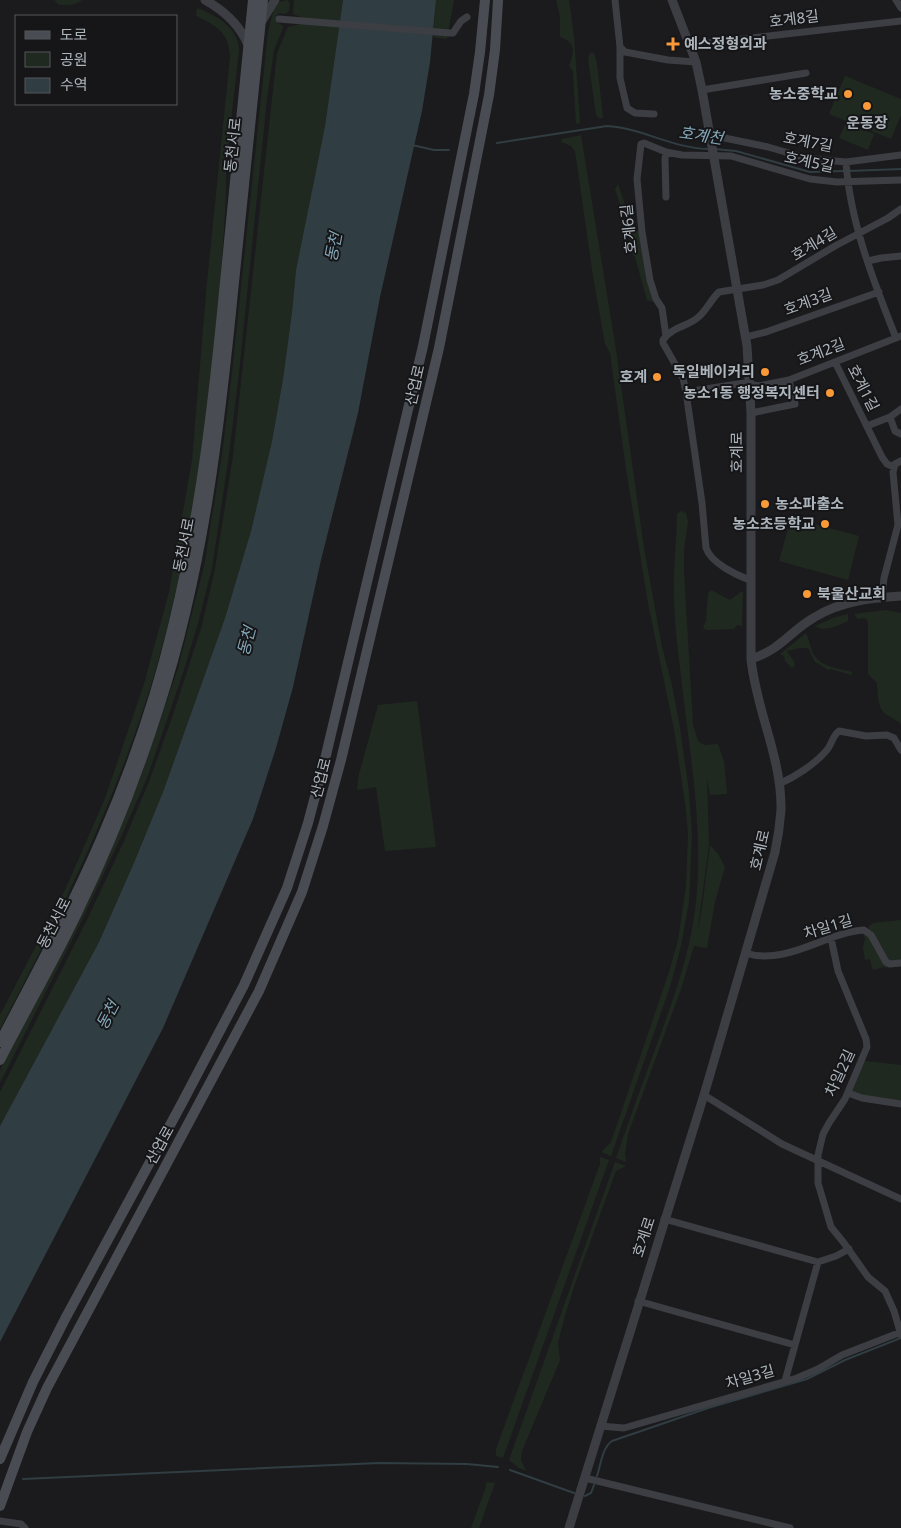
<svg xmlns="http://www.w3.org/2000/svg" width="901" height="1528" font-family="'Noto Sans','Noto Sans KR',sans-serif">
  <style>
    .green { fill: #202920 }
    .water { fill: #303d42 }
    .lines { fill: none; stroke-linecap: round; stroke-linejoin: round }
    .stream { stroke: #303d42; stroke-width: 2 }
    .minor { stroke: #3c3e43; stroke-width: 7 }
    .tertiary { stroke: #3c3e43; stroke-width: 9 }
    .secondary { stroke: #494d53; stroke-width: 10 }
    .poi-dot { fill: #f99937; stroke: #161618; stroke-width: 2 }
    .labels { text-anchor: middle; stroke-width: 4; stroke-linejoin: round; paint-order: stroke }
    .street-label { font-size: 15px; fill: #adb5bd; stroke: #161618 }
    .poi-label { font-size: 15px; font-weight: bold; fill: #adb5bd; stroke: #161618; text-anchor: end }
    .water-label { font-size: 16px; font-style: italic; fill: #84a8b9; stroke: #161618 }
  </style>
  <rect width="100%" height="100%" fill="#1b1b1d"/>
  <path class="green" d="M53,0H82C76,6 64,6 57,4L56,1Z
    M288,0L290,4L289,11L285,14L279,13L276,16V21L283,26V28L274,50L267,99L239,373L229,455L212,568L198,623L184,670L147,778L120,839L83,918L0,1083V1070L53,967L141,776L178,668L204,566L222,454L232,372L268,32L274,8L279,2Z
    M294,0H343L325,126L296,270L292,312L283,379L272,441L251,531L225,618L163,792L133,865L99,942L0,1126V1092L87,920L124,841L150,779L174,712L202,625L215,569L233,456L277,53L288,27L300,24L301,17L293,14Z
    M436,0H454L447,39L433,37Z
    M556,0H569L574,37L580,123L576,124L573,71L569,66C574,52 577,43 560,37V16Z
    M197,8C215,15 239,27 239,50C235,90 229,131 226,172C226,186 226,199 225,213C216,362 199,513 159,658C122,789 63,909 0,1029V1015L65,890L104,801L144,684L169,592L192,460L207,282L230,57C229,32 217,26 196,16Z
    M590,53H594L597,63L603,117L600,119L596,115L588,58Z
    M845,76L901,99V115L891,139L829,114Z
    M846,123L874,134L868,150L839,138Z
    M581,135L616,350L644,548L662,647L672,685L680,728L689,792L692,834L689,902L681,946L670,987L611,1156L602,1152V1151L611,1142L669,972L678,940L686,887L688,834L686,810L674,729L648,603L626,469L610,353L605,344L593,276L575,151L571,146L562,142V139Z
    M618,184L630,220L637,231H639L653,299L652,302L647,300L635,257L633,255L627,225L615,189Z
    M681,511L686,513L688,522L684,549V572L693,725L698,741L704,745L718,744L724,761L727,794L710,795L707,778L709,845L697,934L702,908L710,845L718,854L725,867L715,902L707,948L694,946L681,989L628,1134L625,1154L626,1162L616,1158C629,1121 642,1084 656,1047C673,1000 691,952 696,902C704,826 689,751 681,676C677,644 673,611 674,579C674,557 677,536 677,514Z
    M791,518L859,536L848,580L779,561Z
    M711,590L730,600L741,592H743L742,626L737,625L734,629L706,630L703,627L706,621L708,593Z
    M886,610L901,613V724C897,720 892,718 887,715C877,709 878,694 877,683L868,674V622L865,618L858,619L854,614Z
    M848,614V621C838,625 826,633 815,626L833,618Z
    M806,633C810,640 810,650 815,656C823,668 840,668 852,672L851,675L831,669L828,670L814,661L809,649L806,648H799L787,651C789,657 794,658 795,665L792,668L785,661L784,656L780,654Z
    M417,701L436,847L385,851L376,787L357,790L359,774L378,705Z
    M901,920V962H889L869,930V926L873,923Z
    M866,932L887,966V968L883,967L874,970L872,968L870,959L865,960L863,948L865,938L863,934Z
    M866,1061L901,1065V1102L851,1093L863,1062Z
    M600,1157L609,1160L503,1458L496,1456V1449L600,1164Z
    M615,1162L626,1166L616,1171L577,1278L566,1312L558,1343L560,1360L522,1451L521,1460L526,1471L519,1468L509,1460Z
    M486,1482L495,1483L479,1528H471L486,1487Z"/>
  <path class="water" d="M343,0H436L430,62L422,111L380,297L358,413L321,560L293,687L276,748L253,819L163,1028L0,1342V1126L99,942L133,865L163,792L225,618L251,531L272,441L283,379L292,312L296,270L325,126Z"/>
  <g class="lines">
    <path class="stream" d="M497,143L607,126C642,128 674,149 710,149
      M412,145L434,150H449
      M714,149L736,151L810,172L844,171
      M848,171L901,169
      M510,1470L574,1493
      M597,1476C601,1464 602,1448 612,1441L708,1408L807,1379L845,1360L901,1338
      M23,1479L379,1463L467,1464L498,1467
      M585,1496L591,1493L594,1485"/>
    <path class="minor" d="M615,0L620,47L625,52L668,60L696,62
      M896,0L901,8
      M279,19L450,33H453L461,21L467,17
      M690,45L901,21
      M620,47V78L627,108L635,113L654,114
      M702,90L806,73
      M710,135L768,147L806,158L824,160L846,162L901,155
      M846,162C850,223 874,282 896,338
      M666,197L665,159L666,152
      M868,261L881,258L901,256
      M666,336L662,308L656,299L650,280L642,232L637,179L641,144L644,143L666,152L682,155L731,156L810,179L837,182L901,180
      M746,337L766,332L879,292
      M835,362L882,457L887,464L894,467
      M686,392L683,378L663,343V340C671,328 685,327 696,319C706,312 711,299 719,292L763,285L778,280L835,246L888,218L901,209
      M751,413L795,404L789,380L901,336
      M890,417L895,431L901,434
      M867,426L890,417L901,409
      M750,580C736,575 711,563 706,548L702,503L686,392L744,383L759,386L789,380
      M882,597L884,578L898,525L893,472L895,464L901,461
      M779,784C795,777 815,764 826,751C832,745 832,736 839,731L866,736L887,735L894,738L901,750
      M831,938L838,971L866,1039L867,1047L845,1099L829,1123L823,1134L818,1155V1183L831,1227L844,1243L868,1277L885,1291L894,1311L901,1335
      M745,953C787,966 824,933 864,930L871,935L886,962L890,964L901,963
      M848,1093L862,1098L901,1104
      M704,1095L782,1144L901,1199
      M664,1219L818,1262L836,1256L849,1249
      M638,1301L795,1345
      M785,1381L818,1262
      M600,1426L624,1428L797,1378L818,1369L842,1355L901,1332
      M585,1478L790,1528
      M0,1521L21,1524L25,1528"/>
    <path class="tertiary" d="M205,0C223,10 240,25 248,45
      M262,21L275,0
      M751,659C782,649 790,631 815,617C841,601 871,598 901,596
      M569,1528L704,1095L775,852C778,838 780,824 781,810C782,758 756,710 751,659V413L747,346L702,90L696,62L672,0"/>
    <path class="secondary" d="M0,1042C35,975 72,907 102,837C131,770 156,698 173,626C201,512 214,398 225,282C234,188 243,94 253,0
      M0,1060C25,1011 53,963 77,913C109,847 137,777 159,707C204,569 220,425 234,282C243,188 253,94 263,0
      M0,1459L33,1382L65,1319L182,1103L244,985L287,888L308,823L326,755L423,346L474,94L480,52L485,0
      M0,1506L27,1432L47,1388L259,991L302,892L323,826L341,760L439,348L489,95L495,50L498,0"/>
  </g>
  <g class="poi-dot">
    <path d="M670.5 36.5h5v5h5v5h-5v5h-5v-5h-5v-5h5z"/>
    <circle cx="848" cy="94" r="5"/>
    <circle cx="867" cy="106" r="5"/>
    <circle cx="765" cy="372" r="5"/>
    <circle cx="657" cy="377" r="5"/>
    <circle cx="830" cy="393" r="5"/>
    <circle cx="765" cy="504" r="5"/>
    <circle cx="825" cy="524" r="5"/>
    <circle cx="807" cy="594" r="5"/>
  </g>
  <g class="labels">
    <g class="street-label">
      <text transform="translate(794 19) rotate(-7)" y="5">호계8길</text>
      <text transform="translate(808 142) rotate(11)" y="5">호계7길</text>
      <text transform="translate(233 145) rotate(-84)" y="5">동천서로</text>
      <text transform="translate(809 162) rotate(12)" y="5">호계5길</text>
      <text transform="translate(629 229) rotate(-96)" y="5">호계6길</text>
      <text transform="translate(814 244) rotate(-31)" y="5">호계4길</text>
      <text transform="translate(808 302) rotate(-20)" y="5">호계3길</text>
      <text transform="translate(821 352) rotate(-21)" y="5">호계2길</text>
      <text transform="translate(415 385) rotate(-77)" y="5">산업로</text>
      <text transform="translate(863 388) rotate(63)" y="5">호계1길</text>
      <text transform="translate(737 452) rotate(-90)" y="5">호계로</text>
      <text transform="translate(184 545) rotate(-79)" y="5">동천서로</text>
      <text transform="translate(321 778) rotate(-75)" y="5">산업로</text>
      <text transform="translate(760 850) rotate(-77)" y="5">호계로</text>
      <text transform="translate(54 923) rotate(-63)" y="5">동천서로</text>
      <text transform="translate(828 927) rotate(-17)" y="5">차일1길</text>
      <text transform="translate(840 1073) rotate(-65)" y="5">차일2길</text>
      <text transform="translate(160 1145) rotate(-61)" y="5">산업로</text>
      <text transform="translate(644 1237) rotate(-72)" y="5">호계로</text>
      <text transform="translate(750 1377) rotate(-16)" y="5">차일3길</text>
    </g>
    <g class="poi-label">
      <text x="684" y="49" text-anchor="start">예스정형외과</text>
      <text x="838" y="99">농소중학교</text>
      <text x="867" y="128" text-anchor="middle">운동장</text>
      <text x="755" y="377">독일베이커리</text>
      <text x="647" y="382">호계</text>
      <text x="820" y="398">농소1동 행정복지센터</text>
      <text x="775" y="509" text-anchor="start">농소파출소</text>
      <text x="815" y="529">농소초등학교</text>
      <text x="817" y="599" text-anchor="start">북울산교회</text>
    </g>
    <g class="water-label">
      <text transform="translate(701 135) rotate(8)" y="6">호계천</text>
      <text transform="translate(333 247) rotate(-79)" y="6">동천</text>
      <text transform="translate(246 641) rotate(-75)" y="6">동천</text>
      <text transform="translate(107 1015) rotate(-62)" y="6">동천</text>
    </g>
  </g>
  <rect x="15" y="15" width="162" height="90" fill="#161618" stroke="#52565a"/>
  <rect x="25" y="31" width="25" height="8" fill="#494d53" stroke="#52565a"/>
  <text x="60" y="40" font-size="15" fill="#adb5bd">도로</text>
  <rect x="25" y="52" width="25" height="15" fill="#202920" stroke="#52565a"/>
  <text x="60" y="65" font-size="15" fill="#adb5bd">공원</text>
  <rect x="25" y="78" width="25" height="15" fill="#303d42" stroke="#52565a"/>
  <text x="60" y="90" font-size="15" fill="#adb5bd">수역</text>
</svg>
